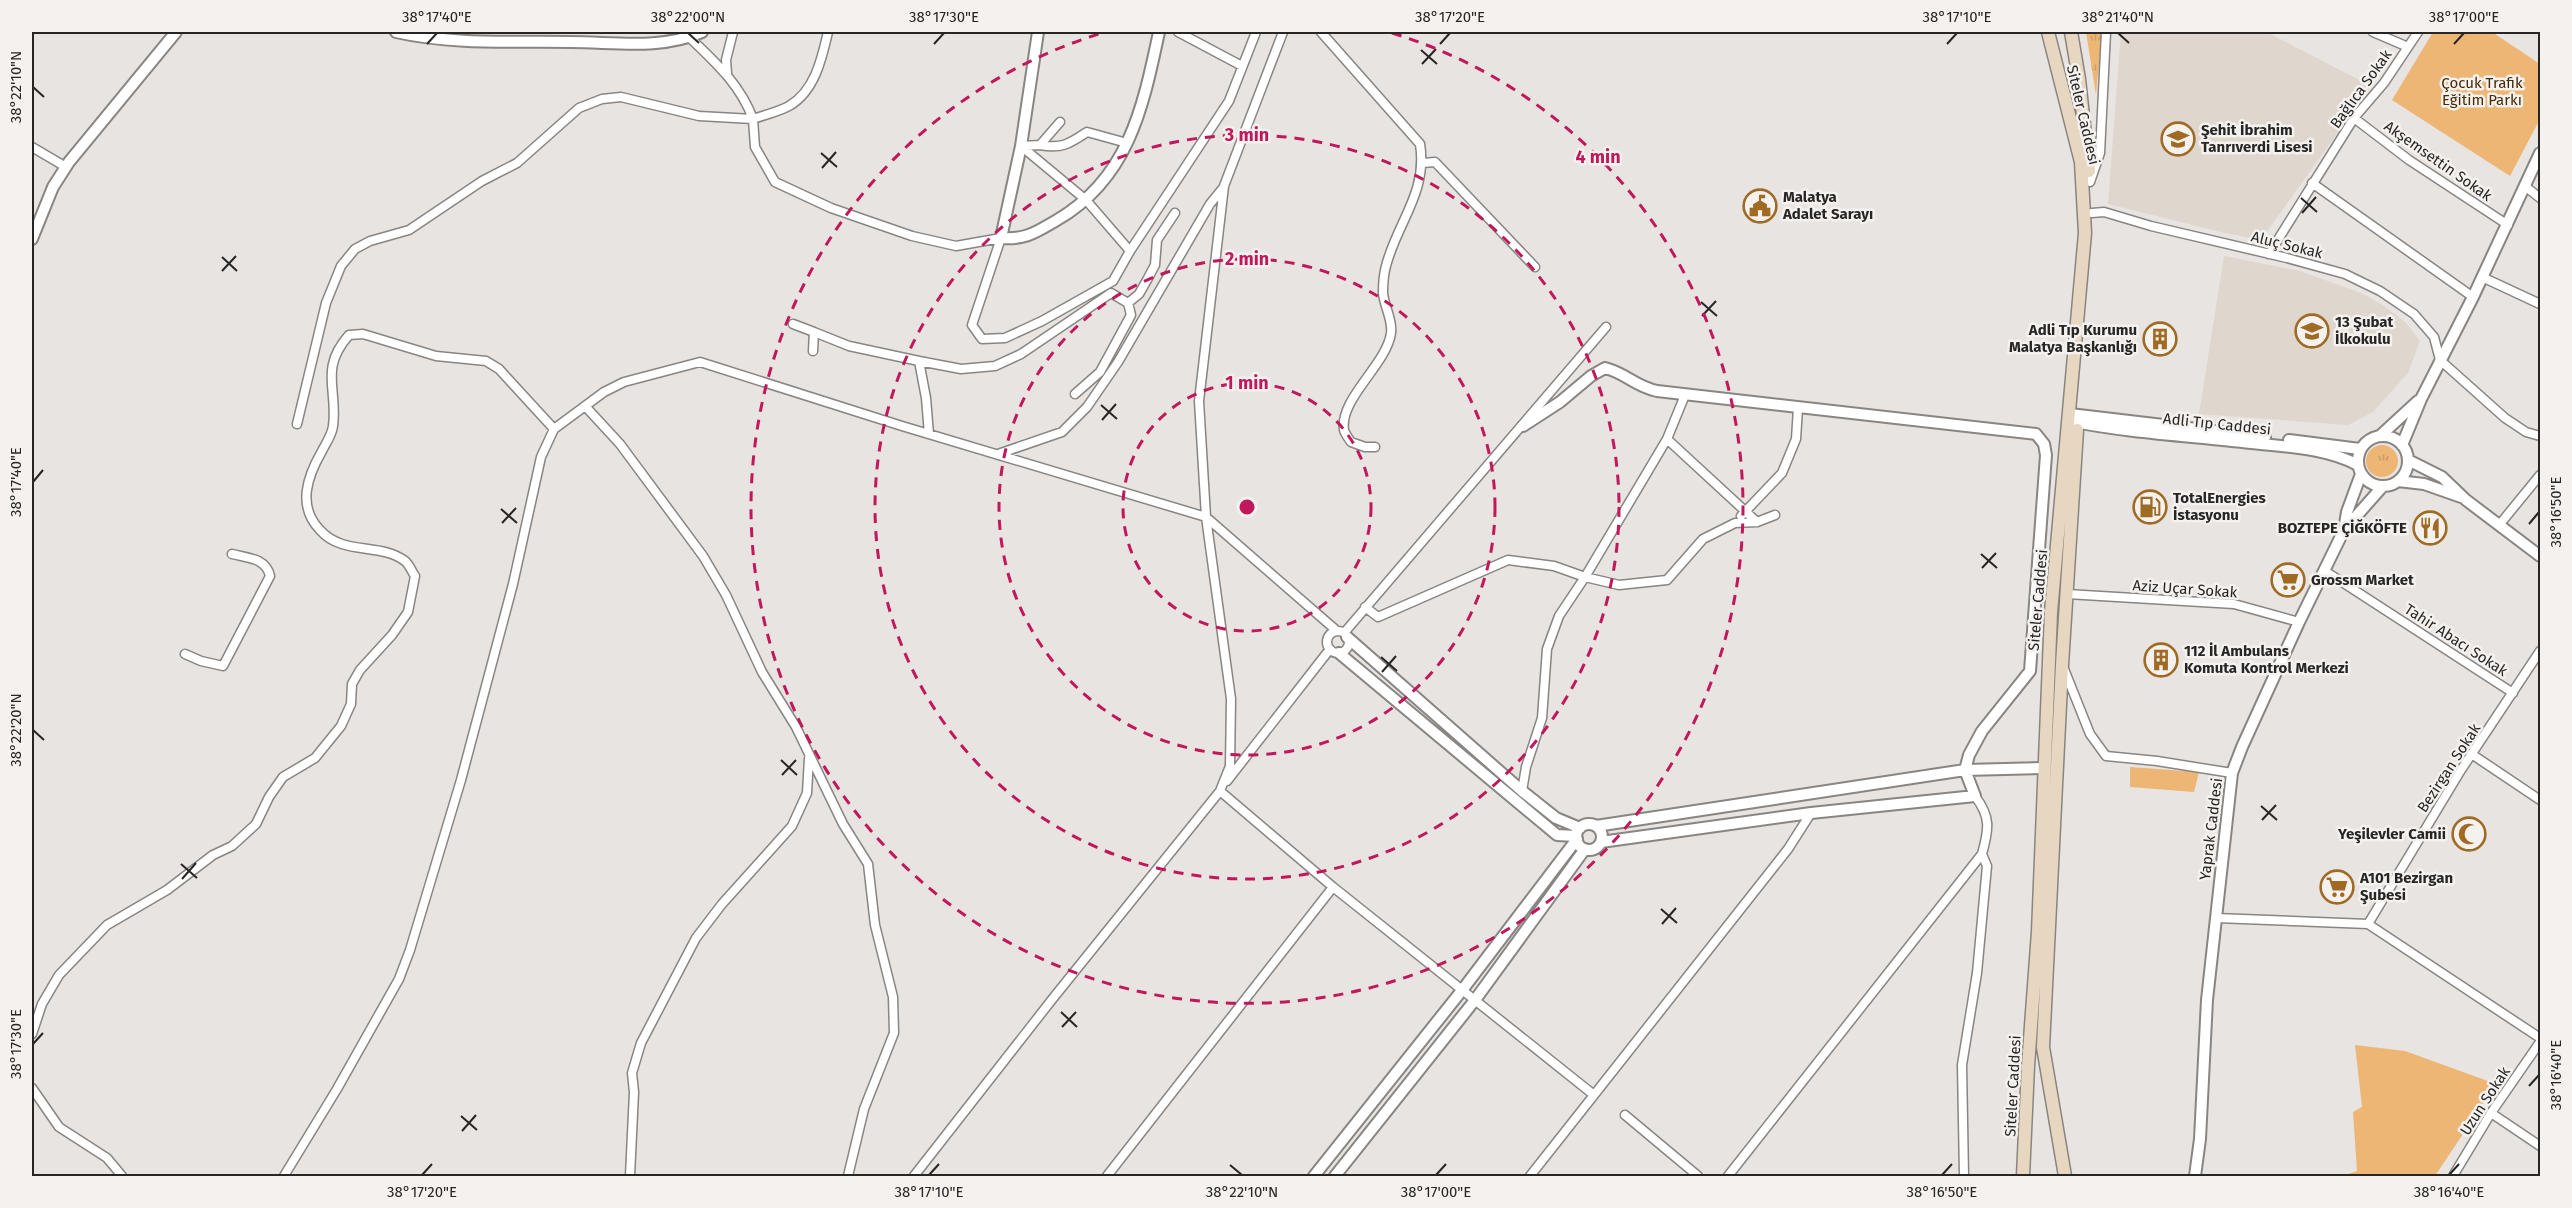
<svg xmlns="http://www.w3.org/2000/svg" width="2572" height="1208" font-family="'Fira Sans',sans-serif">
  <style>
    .built { fill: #dfd6cd }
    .grass { fill: url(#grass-tufts) }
    .green { fill: #edb675 }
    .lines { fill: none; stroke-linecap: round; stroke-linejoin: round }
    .minor-casing { stroke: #888582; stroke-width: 11 }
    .tertiary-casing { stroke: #888582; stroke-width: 14 }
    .secondary-casing { stroke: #888582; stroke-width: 15 }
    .minor { stroke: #fff; stroke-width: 8 }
    .tertiary { stroke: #fff; stroke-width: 10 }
    .secondary { stroke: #e8d7c0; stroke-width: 12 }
    .ticks { fill: none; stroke: #272625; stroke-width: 2 }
    .ring { fill: none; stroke: #c2185b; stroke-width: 3; stroke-dasharray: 10 8 }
    .labels { text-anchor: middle; stroke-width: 5; stroke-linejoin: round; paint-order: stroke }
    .park-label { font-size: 15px; fill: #462b05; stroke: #f4f1ee }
    .street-label { font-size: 15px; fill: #272625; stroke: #f4f1ee }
    .poi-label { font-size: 15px; font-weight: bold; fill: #272625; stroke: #f4f1ee; text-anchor: start }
    .centre { fill: #c2185b; stroke: #f4f1ee; stroke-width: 3 }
    .ring-label { font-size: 18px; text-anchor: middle; font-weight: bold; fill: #c2185b; stroke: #f4f1ee; stroke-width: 5; stroke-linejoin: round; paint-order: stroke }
    .neatline { fill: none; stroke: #272625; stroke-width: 2 }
    .ticks-label { font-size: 15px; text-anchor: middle; fill: #272625 }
  </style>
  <defs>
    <pattern id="grass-tufts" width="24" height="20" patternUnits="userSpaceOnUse" patternTransform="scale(1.5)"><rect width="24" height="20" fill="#edb675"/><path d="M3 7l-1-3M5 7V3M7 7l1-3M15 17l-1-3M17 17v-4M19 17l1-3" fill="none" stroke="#cb9c65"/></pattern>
  </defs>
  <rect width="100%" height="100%" fill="#e7e4e1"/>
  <path class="built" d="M2121,32H2266L2371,86L2261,240L2225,233L2108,204Z
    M2224,256L2300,271L2361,293L2384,306L2405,322L2420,341L2408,373L2373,412L2348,425L2199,414Z"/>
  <path class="grass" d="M2086,32H2102L2096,95Z
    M2366 461a16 16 0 1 1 32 0a16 16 0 1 1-32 0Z"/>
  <path class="green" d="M2433,32H2492L2540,64V119L2510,176L2392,100Z
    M2130,767L2199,772L2194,792L2130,787Z
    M2355,1045L2405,1051L2496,1084L2435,1176H2342L2357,1171L2353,1112L2362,1107Z"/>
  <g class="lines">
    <g class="minor-casing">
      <path id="minor" d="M828,32C822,58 815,91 789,106C778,112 764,115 753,119L755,147L775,182L831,208L912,236L956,246L1001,238
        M1178,32L1242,66
        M1321,32L1420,144C1428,192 1397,223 1386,266C1384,273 1383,285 1383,293C1384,306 1393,320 1391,333C1387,364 1339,399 1344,430C1345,434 1349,439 1351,442L1365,447H1375
        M2373,32L2408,47
        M727,73L726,60L733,32
        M2354,118L2409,160L2508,225
        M1040,145C1062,149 1069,144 1087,132L1127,143
        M1021,146L1086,200L1130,251L1229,101L1256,32
        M1021,146L1040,145L1060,122
        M32,147L66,167
        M1423,163L1435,162L1535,267
        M2090,182L2100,153L2106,32
        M2312,183L2473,297
        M2526,187L2540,198
        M2092,213L2104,212L2151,226L2287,258L2345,274L2380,291L2414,314L2434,337L2440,360L2505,418L2526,432L2540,436
        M1001,238L972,325L982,339L1005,338L1042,321L1113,281L1130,251
        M2269,254L2354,118L2384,83L2418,32
        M2482,277L2540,304
        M1128,303L1139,294L1147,280L1155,265L1157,240L1175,213
        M793,324L814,332
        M813,351L814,332L849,346L919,361
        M1685,395L1667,439L1757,522
        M585,406L620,444L703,556L726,595L762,672L796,727L843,824L868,864L875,925L893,997L894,1033L864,1109L848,1176
        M297,424L326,303L341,266L355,249L370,241L409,230L482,181L517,163L579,108L602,99L621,97L699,116L753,119C740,84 715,62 689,37
        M929,434L926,398L919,361L961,369L995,366L1021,354L1111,293L1128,303L1131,315L1100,372L1075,394
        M998,454L1062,432L1087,407L1118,362L1210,204L1223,188
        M1741,516L1782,473L1796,439L1798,408
        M2500,524L2540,475
        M2325,571L2513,693
        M2067,594L2234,604L2299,622
        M1365,607L1378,617L1508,560L1554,566L1585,577L1667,439
        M1327 642a11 11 0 1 1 22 0a11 11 0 1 1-22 0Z
        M1344,633L1606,327
        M185,654L201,661L223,666L270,576C266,558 248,558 232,554
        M2064,669L2090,734L2106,756L2157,761L2232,773
        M2473,755L2540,800
        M1227,781L1330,649
        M1220,791L1230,766L1231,699L1206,517L1199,401L1224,186L1283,32
        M1522,791L1526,767L1542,718L1547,649L1559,616L1585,577L1619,585L1667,580L1703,539L1735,523L1757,522L1775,515
        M2216,918L2368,924L2461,770L2540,651
        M2368,924L2540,1038
        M32,1034L42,1004L59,975L107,925L167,890L213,855L232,846L256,824L269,797L283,777L315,758L341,726L351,704L352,684L360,670L392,635L408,612L415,576C412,572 409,564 405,561C380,542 343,556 320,530C297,506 307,477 322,451C326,443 332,435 333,426C338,389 319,369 349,335L363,334L436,356L486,361L499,369L554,429
        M32,1088L59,1127L107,1158L122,1176
        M1594,1095L1788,849L1811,813
        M2491,1113L2540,1146
        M1625,1115L1698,1176
        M284,1176L337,1089L399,979L410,950L461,780L513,584L541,457L554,429L604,392L624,382L700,362L902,426L1206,517L1337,631
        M630,1176L634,1092L632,1073L641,1043L696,938L722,904L792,826L807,793L809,758
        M914,1176L1054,997L1220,791L1333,887L1594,1095L1530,1176
        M1107,1176L1333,887
        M1728,1176L1982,854C1989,829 1991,817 1975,796
        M1964,1176L1962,1065L1977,973L1987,866L1982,854
        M2453,1176L2491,1113L2540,1042"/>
    </g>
    <g class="tertiary-casing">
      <path id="tertiary" d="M396,32C454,45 512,41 571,42C615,42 661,50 702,32
        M1038,32L1021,146L1001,238C1026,240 1036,232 1057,220C1129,178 1143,107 1159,32
        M32,239L53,187L69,162L176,32
        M2070,414L2265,437
        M2070,421C2129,433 2191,436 2251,443C2287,447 2326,448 2358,465
        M1523,426L1560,402L1591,376L1605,368C1626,373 1634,386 1657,391L2036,434L2044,444L2046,455L2030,671L1982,731L1969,755L1965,770L1596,826
        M2381,435L2418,401
        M2358 461a25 25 0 1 1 50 0a25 25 0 1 1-50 0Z
        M2289,440L2360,449
        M2402,445L2421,399L2473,297L2540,153
        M2408,460L2442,477L2466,500L2540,556
        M2398,481L2424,484L2461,497
        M2344,530L2347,512L2361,474
        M1347,637L1522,791L1556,818L1580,828
        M1339,653L1557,835L1576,836
        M1576 837a13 13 0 1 1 26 0a13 13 0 1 1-26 0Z
        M1601,842L1811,813L1975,796L1965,770L2043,768
        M1314,1176L1463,989L1577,839
        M1335,1176L1475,1000L1585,849
        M2195,1176L2200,1139L2207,1000L2232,773L2242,747L2299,622L2344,530L2383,486"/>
    </g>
    <g class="secondary-casing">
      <path id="secondary" d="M2071,32L2079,79L2089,171
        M2023,1176L2028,1066L2038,932L2051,612L2085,233L2081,162L2048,32
        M2065,1176L2043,1047L2062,665L2077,430"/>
    </g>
    <use href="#minor" class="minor"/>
    <use href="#tertiary" class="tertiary"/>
    <use href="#secondary" class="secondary"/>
  </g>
  <path class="ticks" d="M688,33L699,43M2118,33L2129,43M427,44L437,33M934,44L944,33M1440,44L1450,33M1947,44L1957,33M2454,44L2464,33M1421,50L1437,64M1422,64L1436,49M33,87L44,97M821,153L837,167M822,168L836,152M2301,198L2317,212M2302,213L2316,197M222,257L237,271M222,271L236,256M1701,302L1717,316M1702,316L1716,301M1101,405L1117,419M1102,420L1116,404M33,482L43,470M501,509L517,523M502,523L516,508M2529,524L2539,512M1981,554L1997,568M1982,568L1996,553M1381,657L1397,671M1382,672L1396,656M33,730L44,740M781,760L797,775M782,775L796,760M2261,806L2277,820M2262,820L2276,805M181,864L197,878M182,879L196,863M1661,909L1677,923M1662,924L1676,908M1061,1012L1077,1027M1062,1027L1076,1012M33,1044L43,1033M2529,1086L2539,1075M461,1116L477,1130M462,1131L476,1115M1230,1165L1242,1175M422,1175L432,1164M929,1175L939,1164M1436,1175L1446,1164M1942,1175L1952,1164M2449,1175L2459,1164"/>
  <g class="ring">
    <circle cx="1247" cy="507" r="124"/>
    <circle cx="1247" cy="507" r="248"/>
    <circle cx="1247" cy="507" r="372"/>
    <path d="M1392 33A496 496 0 1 1 1102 33"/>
  </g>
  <defs>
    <g id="school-ring" transform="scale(1.725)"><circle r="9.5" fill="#f4f1ee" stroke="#9f6a23" stroke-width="1.5"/><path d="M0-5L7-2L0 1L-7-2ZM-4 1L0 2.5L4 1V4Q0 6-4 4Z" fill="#9f6a23"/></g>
    <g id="civic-ring" transform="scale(1.725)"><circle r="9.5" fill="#f4f1ee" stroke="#9f6a23" stroke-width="1.5"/><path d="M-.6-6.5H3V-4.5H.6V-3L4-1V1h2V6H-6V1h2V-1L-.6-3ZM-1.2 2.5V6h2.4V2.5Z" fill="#9f6a23"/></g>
    <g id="building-ring" transform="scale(1.725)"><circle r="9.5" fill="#f4f1ee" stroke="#9f6a23" stroke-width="1.5"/><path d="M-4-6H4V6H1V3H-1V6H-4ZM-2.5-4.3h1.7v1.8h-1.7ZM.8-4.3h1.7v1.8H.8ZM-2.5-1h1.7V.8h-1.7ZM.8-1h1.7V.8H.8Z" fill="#9f6a23"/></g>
    <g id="fuel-ring" transform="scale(1.725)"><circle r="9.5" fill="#f4f1ee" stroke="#9f6a23" stroke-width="1.5"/><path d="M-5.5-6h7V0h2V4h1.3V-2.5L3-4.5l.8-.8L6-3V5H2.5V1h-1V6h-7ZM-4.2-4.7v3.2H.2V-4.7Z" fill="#9f6a23"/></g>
    <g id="restaurant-ring" transform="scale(1.725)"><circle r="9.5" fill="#f4f1ee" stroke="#9f6a23" stroke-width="1.5"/><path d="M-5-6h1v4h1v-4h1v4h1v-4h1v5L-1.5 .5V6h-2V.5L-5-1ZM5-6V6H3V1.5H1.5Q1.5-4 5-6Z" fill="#9f6a23"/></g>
    <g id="supermarket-ring" transform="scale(1.725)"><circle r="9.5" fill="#f4f1ee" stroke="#9f6a23" stroke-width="1.5"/><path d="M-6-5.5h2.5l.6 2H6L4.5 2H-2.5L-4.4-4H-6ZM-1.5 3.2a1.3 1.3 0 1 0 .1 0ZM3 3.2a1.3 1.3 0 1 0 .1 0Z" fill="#9f6a23"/></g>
    <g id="mosque-ring" transform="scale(1.725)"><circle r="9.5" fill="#f4f1ee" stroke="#9f6a23" stroke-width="1.5"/><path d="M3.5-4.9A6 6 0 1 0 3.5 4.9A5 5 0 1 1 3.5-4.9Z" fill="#9f6a23"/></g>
  </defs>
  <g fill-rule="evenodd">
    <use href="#school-ring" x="2178" y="139"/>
    <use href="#civic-ring" x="1760" y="206"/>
    <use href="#school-ring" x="2312" y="331"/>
    <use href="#building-ring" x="2160" y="339"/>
    <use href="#fuel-ring" x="2150" y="507"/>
    <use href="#restaurant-ring" x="2430" y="528"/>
    <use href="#supermarket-ring" x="2288" y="580"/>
    <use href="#building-ring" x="2161" y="660"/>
    <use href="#mosque-ring" x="2469" y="834"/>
    <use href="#supermarket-ring" x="2337" y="887"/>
  </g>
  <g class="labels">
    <g class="park-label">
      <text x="2482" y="88">Çocuk Trafik<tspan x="2482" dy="17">Eğitim Parkı</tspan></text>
    </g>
    <g class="street-label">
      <text transform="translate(2361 89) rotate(-54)" y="5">Bağlıca Sokak</text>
      <text transform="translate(2083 115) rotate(77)" y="5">Siteler Caddesi</text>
      <text transform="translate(2438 161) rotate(35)" y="5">Akşemsettin Sokak</text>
      <text transform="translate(2287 245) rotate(14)" y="5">Aluç Sokak</text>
      <text transform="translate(2217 424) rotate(6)" y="5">Adli Tıp Caddesi</text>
      <text transform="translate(2185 589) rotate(4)" y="5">Aziz Uçar Sokak</text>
      <text transform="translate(2038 600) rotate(-85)" y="5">Siteler Caddesi</text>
      <text transform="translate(2456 640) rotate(33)" y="5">Tahir Abacı Sokak</text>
      <text transform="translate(2449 768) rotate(-57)" y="5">Bezirgan Sokak</text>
      <text transform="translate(2211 829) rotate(-83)" y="5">Yaprak Caddesi</text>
      <text transform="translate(2013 1086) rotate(-87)" y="5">Siteler Caddesi</text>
      <text transform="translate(2485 1101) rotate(-57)" y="5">Uzun Sokak</text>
    </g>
    <g class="poi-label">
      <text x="2201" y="135">Şehit İbrahim<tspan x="2201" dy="17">Tanrıverdi Lisesi</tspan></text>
      <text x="1783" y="202">Malatya<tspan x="1783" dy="17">Adalet Sarayı</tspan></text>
      <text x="2335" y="327">13 Şubat<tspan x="2335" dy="17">İlkokulu</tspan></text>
      <text x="2137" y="335" text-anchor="end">Adli Tıp Kurumu<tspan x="2137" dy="17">Malatya Başkanlığı</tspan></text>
      <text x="2173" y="503">TotalEnergies<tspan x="2173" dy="17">İstasyonu</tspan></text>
      <text x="2407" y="533" text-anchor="end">BOZTEPE ÇİĞKÖFTE</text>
      <text x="2311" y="585">Grossm Market</text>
      <text x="2184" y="656">112 İl Ambulans<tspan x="2184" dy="17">Komuta Kontrol Merkezi</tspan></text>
      <text x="2446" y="839" text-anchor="end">Yeşilevler Camii</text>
      <text x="2360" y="883">A101 Bezirgan<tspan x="2360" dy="17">Şubesi</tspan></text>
    </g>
  </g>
  <circle cx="1247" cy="507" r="9" class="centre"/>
  <g class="ring-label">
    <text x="1247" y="141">3 min</text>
    <text x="1598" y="163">4 min</text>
    <text x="1247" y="265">2 min</text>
    <text x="1247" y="389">1 min</text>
  </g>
  <rect width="2572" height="1208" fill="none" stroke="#f4f1ee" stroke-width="66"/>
  <rect x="33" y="33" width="2506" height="1142" class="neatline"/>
  <g class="ticks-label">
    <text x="437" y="22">38°17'40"E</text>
    <text x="688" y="22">38°22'00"N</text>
    <text x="944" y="22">38°17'30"E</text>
    <text x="1450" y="22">38°17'20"E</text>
    <text x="1957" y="22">38°17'10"E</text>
    <text x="2118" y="22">38°21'40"N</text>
    <text x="2464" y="22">38°17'00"E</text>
    <text transform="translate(16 87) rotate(-90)" y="5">38°22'10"N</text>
    <text transform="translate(16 482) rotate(-90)" y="5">38°17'40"E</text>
    <text transform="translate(2556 512) rotate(-90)" y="5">38°16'50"E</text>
    <text transform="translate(16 730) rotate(-90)" y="5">38°22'20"N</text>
    <text transform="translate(16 1044) rotate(-90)" y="5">38°17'30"E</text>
    <text transform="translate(2556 1075) rotate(-90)" y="5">38°16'40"E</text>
    <text x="422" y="1197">38°17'20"E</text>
    <text x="929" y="1197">38°17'10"E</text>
    <text x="1242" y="1197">38°22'10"N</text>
    <text x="1436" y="1197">38°17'00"E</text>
    <text x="1942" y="1197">38°16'50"E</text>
    <text x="2449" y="1197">38°16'40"E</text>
  </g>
</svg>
